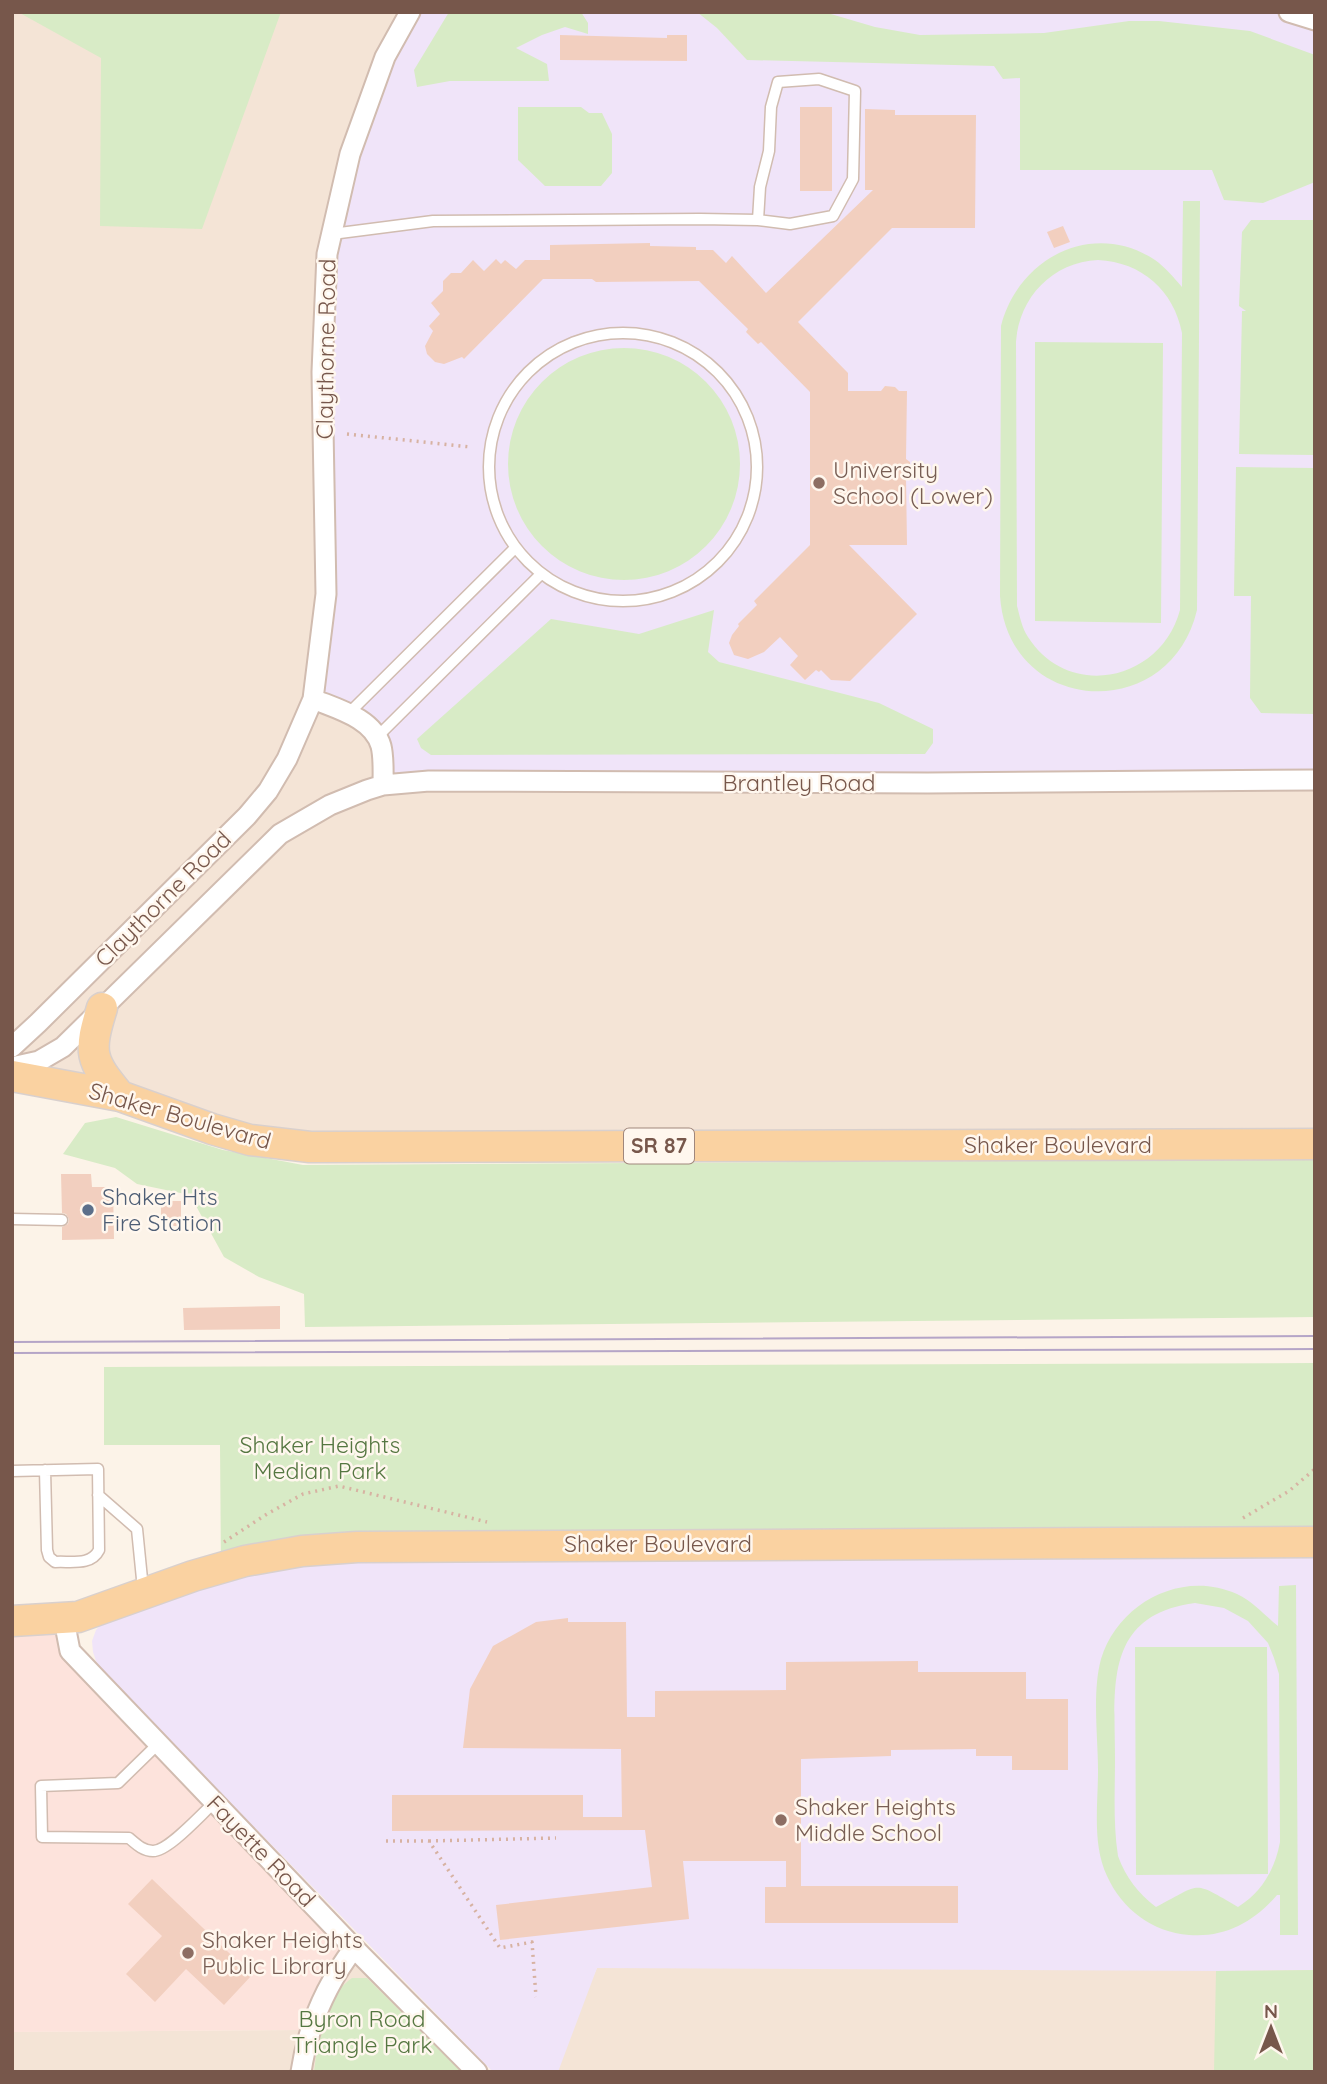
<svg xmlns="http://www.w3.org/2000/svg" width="1327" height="2084" font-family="Quicksand,sans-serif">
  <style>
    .residential { fill: #f4e4d6 }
    .commercial { fill: #fde3dc }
    .education { fill: #f0e4f9 }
    .green { fill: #d8ebc6; fill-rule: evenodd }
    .building { fill: #f2cfbf }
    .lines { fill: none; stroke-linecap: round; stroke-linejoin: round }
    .lane-casing { stroke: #d1bcb0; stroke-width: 13 }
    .street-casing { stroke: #d1bcb0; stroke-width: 23 }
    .primary-casing { stroke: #d9d0cd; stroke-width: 33 }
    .path { stroke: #d7b2a2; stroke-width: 3.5; stroke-dasharray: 2 5; stroke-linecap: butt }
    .lane { stroke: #fff; stroke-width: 10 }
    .street { stroke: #fff; stroke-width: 19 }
    .primary { stroke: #fad2a1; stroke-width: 30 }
    .tram { stroke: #b5a5c7; stroke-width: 2 }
    .education-dot { fill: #8d6e63; stroke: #fff7ee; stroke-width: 2.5 }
    .service-dot { fill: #5c6f8a; stroke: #fff7ee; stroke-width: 2.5 }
    .labels { text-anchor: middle; stroke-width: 5; stroke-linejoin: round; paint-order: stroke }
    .shield { fill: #fff7ee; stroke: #a0877c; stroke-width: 2 }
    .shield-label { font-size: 21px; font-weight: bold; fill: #77574b }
    .street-label { font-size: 23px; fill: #77574b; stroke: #fff7ee }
    .education-label { font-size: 23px; fill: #785e54; stroke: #fff7ee; text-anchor: start }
    .service-label { font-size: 23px; fill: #4e5e75; stroke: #fff7ee; text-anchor: start }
    .park-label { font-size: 23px; fill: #557741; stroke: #fff7ee }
  </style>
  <rect width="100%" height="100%" fill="#fcf3e8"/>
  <path class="residential" d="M12,12H1315V1144L332,1147L12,1076Z
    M1315,1541V2072H550L597,1968Z
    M354,1948L486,2072H12V2032L309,2030Z"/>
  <path class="commercial" d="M12,1621H50L66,1641L354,1948L309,2030L12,2032Z"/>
  <path class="education" d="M410,12H1289L1315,20V780L396,783L377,737L313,699L327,254L350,154Z
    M1315,1550V1970L1216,1971L597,1968L558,2072H493L103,1672L96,1661L93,1652L92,1641L96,1630L102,1623L278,1562Z"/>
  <path class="green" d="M18,12H281L202,229L100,226L101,58Z
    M449,12H581L588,23V34L565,27L542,35L516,48L547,64L549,81H450L417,87L414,70Z
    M697,12H824L875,27L920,35L1044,33L1129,21H1159L1250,31L1315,55V182L1263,203L1224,200L1212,170H1020V78L1003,79L994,66L747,60L717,28Z
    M518,107H581L589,113H602L612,134V173L601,186H545L518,160Z
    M1183,201H1200L1197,610C1170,725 1008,716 1000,596L1001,326C1018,258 1093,219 1155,260C1165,267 1174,278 1182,287ZM1098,260C1142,262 1174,291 1182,333L1180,610C1161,681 1069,701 1028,637C1022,628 1020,617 1017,606L1016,342C1019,297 1053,262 1098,260Z
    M1251,220H1315V455L1239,454L1242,311H1246L1239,306L1242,232Z
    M1035,342L1163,343L1161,623L1035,621Z
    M508 464a116 116 0 1 1 232 0a116 116 0 1 1-232 0Z
    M1236,467L1315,468V714L1261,713L1250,698L1251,596H1234Z
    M714,610L708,652L719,662L879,703L933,729V743L925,754L431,755L421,748L417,739L551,619L639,634Z
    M116,1117L223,1150L303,1165L1315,1159V1317L305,1327L304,1294L259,1277L224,1257L190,1195L137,1184L115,1168L63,1154L85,1123Z
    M1315,1363V1542L409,1545L221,1568L220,1445H104V1367Z
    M1296,1585L1298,1935H1280V1895H1277C1254,1922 1225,1938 1189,1935C1152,1932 1122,1909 1107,1876C1092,1844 1098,1805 1098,1771C1098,1737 1092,1692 1101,1659C1118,1603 1182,1569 1237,1594C1254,1602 1264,1615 1278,1626L1279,1586ZM1195,1603L1224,1608L1248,1621L1268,1643L1274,1658L1279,1674L1280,1842C1275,1869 1262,1892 1238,1907C1191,1880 1203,1883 1156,1907C1138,1893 1126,1878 1118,1856C1113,1824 1115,1791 1115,1759C1115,1688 1103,1615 1195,1603Z
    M1135,1647H1267L1268,1874L1136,1875Z
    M1315,1970V2072H1214L1216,1971Z
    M352,1978H367L462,2072H314C318,2039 323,1998 352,1978Z"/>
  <path class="building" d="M560,35L667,38V35H687V61L560,60Z
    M800,107H832V191H800Z
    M865,109L895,110V115H976L975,228H892L798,322L848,373V391H881L885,386L895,387L899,391H907L906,459L910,462V472L906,477L907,545H849L917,614L850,681L831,680L821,670L819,672L816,670L805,680L790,665L798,656L780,637L764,652L748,659L734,655L729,643L732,635L739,626L738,624L757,605L754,601L810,545V392L761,342L758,344L746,332L748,329L699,281L596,282L592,279H543L464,359L462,357L444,364L435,362L427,354L425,346L433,331L429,326L440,314L431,303L443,291V281L451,273H461L473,260L484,271L496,259L501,264L505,260L516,269L525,260H550V245L650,243V246L696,247V250H713L726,263L732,256L766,293L873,190H865Z
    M1063,226L1070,242L1054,248L1047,232Z
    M61,1174H91L92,1187H113L114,1239L62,1240V1227L68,1224L69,1219L66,1214L62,1213Z
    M161,1201H181V1226H161Z
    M280,1306V1329L184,1330L183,1308Z
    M568,1618V1622H626L627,1717H655V1691L786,1690V1662L918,1661V1672H1026V1699H1068V1770H1012V1756H976V1749L891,1750V1756L801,1759V1886H958V1923H765V1887H786V1861H683L689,1919L500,1940L496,1905L652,1887L645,1830L392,1831V1795H583V1817H622L621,1749L463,1748L470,1689L493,1646L536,1622Z
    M152,1879L252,1975L224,2005L186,1969L155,2002L126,1974L162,1936L128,1904Z"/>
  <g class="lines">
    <g class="lane-casing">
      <path id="lane" d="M332,234L433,221L700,219L758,220L790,224L833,216L853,179L855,91L819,79L778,82L771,107L769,151L760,187L758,220
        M489 467a134 134 0 1 1 268 0a134 134 0 1 1-268 0Z
        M348,714L514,549
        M377,737L541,574
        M12,1219L62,1220
        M12,1471L98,1469L99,1550C91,1566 71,1561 55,1562L49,1557L47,1550L45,1470
        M98,1495L137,1529L143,1589
        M159,1743L118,1783L41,1786L42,1837L129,1838C136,1844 143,1851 153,1851C169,1851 202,1813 215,1802"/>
    </g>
    <g class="street-casing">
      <path id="street" d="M1289,12L1315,20
        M313,699C337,709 373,718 381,746C384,758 383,773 383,785
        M12,1047L38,1023L247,816L268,791L287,759L313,699L326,594L322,372L327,254L350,154L385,57L410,12
        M12,1067L39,1061L63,1047L280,834L330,805L367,790L383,785L429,781L928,783L1315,780
        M64,1620L70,1651L354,1948L477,2072
        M301,2072C308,2025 325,1986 354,1948"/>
    </g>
    <g class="primary-casing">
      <path id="primary" d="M102,1008C88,1053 90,1060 120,1096
        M12,1076L120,1096L212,1129L250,1140L310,1147L1315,1144
        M12,1621L78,1617L193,1576L245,1561L302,1551L357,1547L1315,1542"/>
    </g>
    <path class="path" d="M347,434L471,447
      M1243,1518L1289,1491L1315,1469
      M224,1542L267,1514L303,1494L339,1486L487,1522
      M386,1841H429L500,1948L532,1942L536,1997
      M429,1841L556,1838"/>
    <use href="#lane" class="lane"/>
    <use href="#street" class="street"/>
    <use href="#primary" class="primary"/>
    <path class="tram" d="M12,1342L1315,1336
      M12,1353L1315,1349"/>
  </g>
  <g class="education-dot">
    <circle cx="819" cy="483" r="7"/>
    <circle cx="781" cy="1820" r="7"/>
    <circle cx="188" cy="1953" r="7"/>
  </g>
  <circle class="service-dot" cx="88" cy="1210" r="7"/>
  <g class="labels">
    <rect class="shield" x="624" y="1128.5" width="70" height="35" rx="5"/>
    <g class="shield-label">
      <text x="659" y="1153">SR 87</text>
    </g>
    <g class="street-label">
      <text transform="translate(326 349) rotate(-89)" y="8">Claythorne Road</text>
      <text x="799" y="791">Brantley Road</text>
      <text transform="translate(163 899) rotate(-45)" y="8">Claythorne Road</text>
      <text transform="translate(180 1116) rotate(16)" y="8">Shaker Boulevard</text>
      <text x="1058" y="1153">Shaker Boulevard</text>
      <text x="658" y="1552">Shaker Boulevard</text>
      <text transform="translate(261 1851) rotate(46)" y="8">Fayette Road</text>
    </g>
    <g class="education-label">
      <text x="833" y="478">University<tspan x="833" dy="26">School (Lower)</tspan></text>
      <text x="795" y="1815">Shaker Heights<tspan x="795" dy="26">Middle School</tspan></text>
      <text x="202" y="1948">Shaker Heights<tspan x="202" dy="26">Public Library</tspan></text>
    </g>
    <g class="service-label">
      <text x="102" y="1205">Shaker Hts<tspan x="102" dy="26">Fire Station</tspan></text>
    </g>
    <g class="park-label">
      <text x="320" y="1453">Shaker Heights<tspan x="320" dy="26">Median Park</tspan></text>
      <text x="362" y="2027">Byron Road<tspan x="362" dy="26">Triangle Park</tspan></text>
    </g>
  </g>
  <rect width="1327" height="2084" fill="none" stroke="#77574b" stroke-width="28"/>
  <g transform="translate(1271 2028)" stroke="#fff7ee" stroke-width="5" paint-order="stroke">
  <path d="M0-5L12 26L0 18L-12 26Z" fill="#77574b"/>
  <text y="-10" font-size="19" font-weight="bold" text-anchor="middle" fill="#77574b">N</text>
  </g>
</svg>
